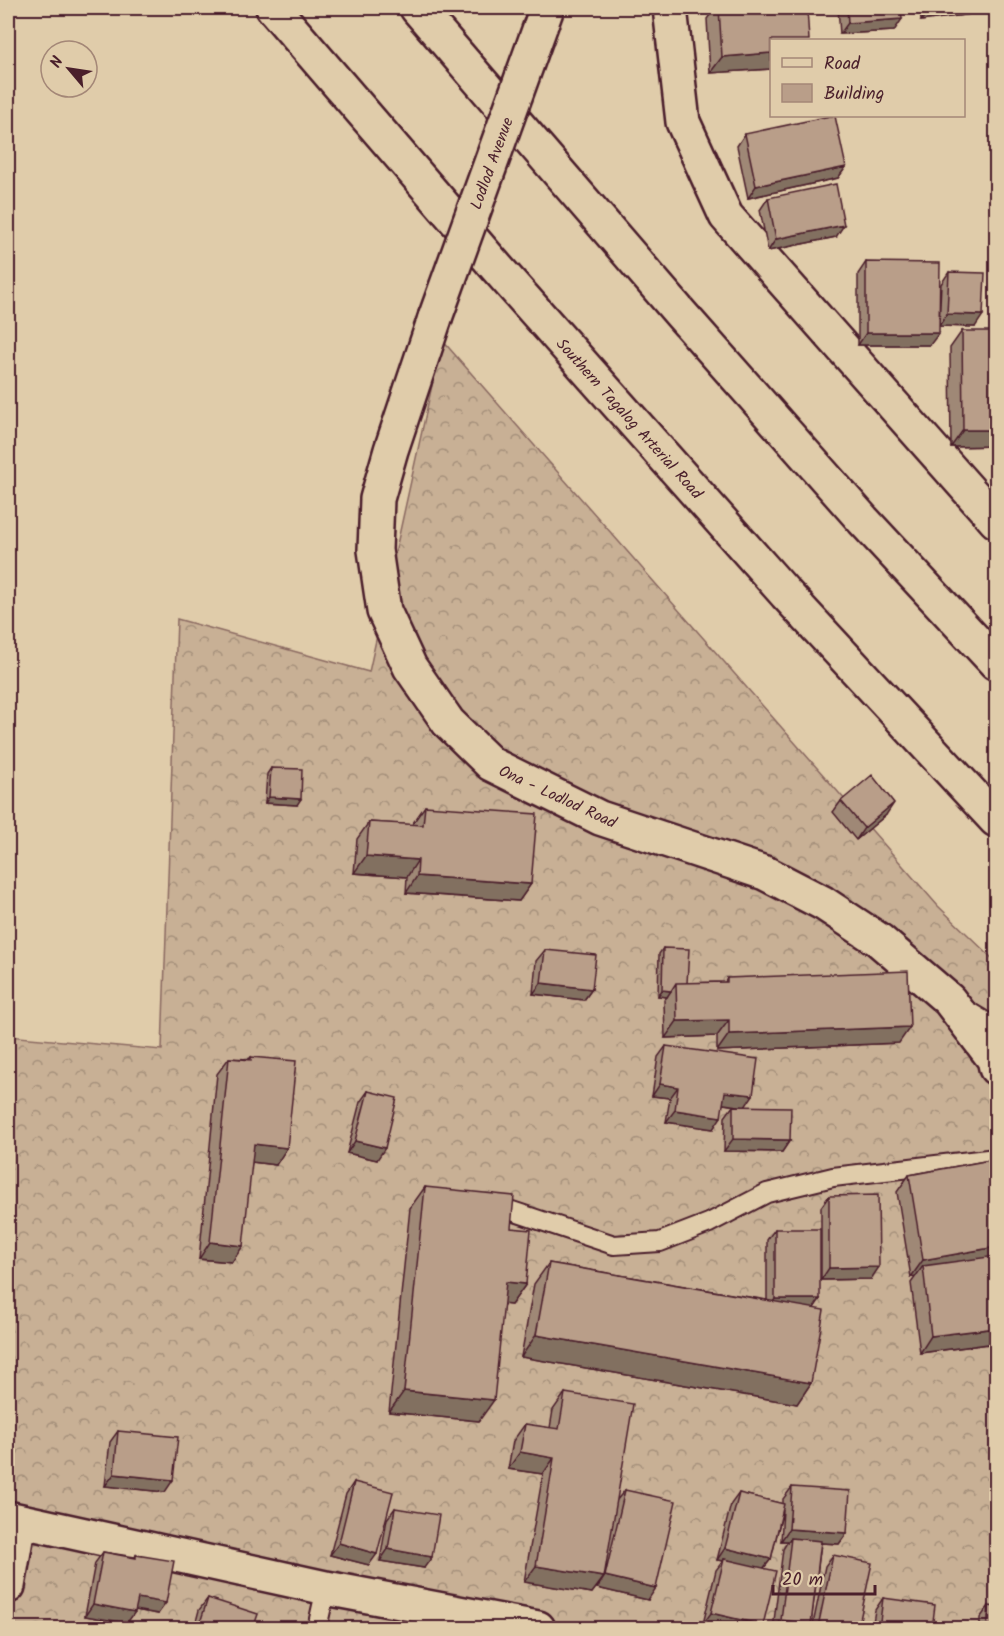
<svg xmlns="http://www.w3.org/2000/svg" width="1004" height="1636" font-family="Kalam,sans-serif">
  <style>
    .forest { fill: url(#forest-crowns); stroke: #896860; stroke-width: 1.5 }
    .lines { fill: none; stroke-linecap: round; stroke-linejoin: round }
    .lane-casing { stroke: #4a1f2b; stroke-width: 22 }
    .street-casing { stroke: #4a1f2b; stroke-width: 38 }
    .secondary-casing { stroke: #4a1f2b; stroke-width: 38 }
    .highway-casing { stroke: #4a1f2b; stroke-width: 38 }
    .lane { stroke: #e0ccaa; stroke-width: 18 }
    .street { stroke: #e0ccaa; stroke-width: 33 }
    .secondary { stroke: #e0ccaa; stroke-width: 33 }
    .highway { stroke: #e0ccaa; stroke-width: 33 }
    .secondary-bridge-casing { stroke: #4a1f2b; stroke-width: 38; stroke-linecap: butt }
    .secondary-bridge { stroke: #e0ccaa; stroke-width: 33 }
    .wall { fill: #9f8876; stroke: #4a1f2b; stroke-width: 1.5 }
    .shaded-wall { fill: #826f60; stroke: #4a1f2b; stroke-width: 1.5 }
    .building { fill: #b99e89; stroke: #4a1f2b; stroke-width: 1.5 }
    .labels { text-anchor: middle; stroke-width: 6; stroke-linejoin: round; paint-order: stroke }
    .street-label { font-size: 16px; fill: #4a1f2b; stroke: #e0ccaa }
  </style>
  <defs>
    <pattern id="forest-crowns" width="20" height="18" patternUnits="userSpaceOnUse" patternTransform="scale(1.5)"><rect width="20" height="18" fill="#c8b095"/><path d="M2 6a3 3 0 1 1 6 0M12 15a3 3 0 1 1 6 0" fill="none" stroke="#a48f7a"/></pattern>
  </defs>
  <rect width="100%" height="100%" fill="#e0ccaa"/>
  <filter id="ink" filterUnits="userSpaceOnUse"><feTurbulence type="fractalNoise" baseFrequency=".0167" numOctaves="2"/><feDisplacementMap in="SourceGraphic" scale="12" xChannelSelector="R" yChannelSelector="G"/><feConvolveMatrix kernelMatrix="1 2 1 2 8 2 1 2 1" color-interpolation-filters="sRGB"/></filter>
  <g filter="url(#ink)">
    <path class="forest" d="M442,340L938,906L996,962V1628H8V1036L162,1050L177,619L369,672Z"/>
    <g class="lines">
      <g class="lane-casing">
        <path id="lane" d="M966,1010L996,1028
          M491,1204L614,1245L660,1242L709,1223L767,1193L833,1177L996,1158
          M317,1628L326,1588"/>
      </g>
      <g class="street-casing">
        <path id="street" d="M670,8L683,122L726,216L996,521
          M8,1518L326,1588L538,1628
          M8,1586L19,1521"/>
      </g>
      <g class="secondary-casing">
        <path id="secondary" d="M435,318L391,450L377,499L375,550L384,611L410,667L448,722L491,764L600,818L765,873L823,903L879,940L949,1000L994,1059L996,1068"/>
      </g>
      <g class="highway-casing">
        <path id="highway" d="M273,8L497,268L786,594L996,820
          M417,8L680,313L863,520L996,663"/>
      </g>
      <use href="#lane" class="lane"/>
      <use href="#street" class="street"/>
      <use href="#secondary" class="secondary"/>
      <use href="#highway" class="highway"/>
      <g class="secondary-bridge-casing">
        <path id="secondary-bridge" d="M435,318L547,8"/>
      </g>
      <use href="#secondary-bridge" class="secondary-bridge"/>
    </g>
    <path class="wall" d="M712,8H807L771,40V69L710,73L707,19L712,12Z
      M838,8H901L894,31L840,34Z
      M920,8H982L978,13L921,21Z
      M745,134L846,167L838,178L748,198L737,146Z
      M768,198L836,237L768,251L760,210Z
      M866,262L930,345H858V274Z
      M949,272L975,327L939,326L941,284Z
      M962,331L996,446L951,447L950,348Z
      M271,768L297,805L265,803L267,774Z
      M841,801L886,815L856,840L833,812Z
      M425,806L531,884L519,901L406,893L407,877L354,873L357,839L369,822L413,825V823Z
      M663,948L687,983L725,982L727,978L899,1043L717,1051V1036L665,1038L664,1000L667,997L658,996L659,954Z
      M545,950L592,989L584,1000L533,994L536,961Z
      M666,1046L790,1140L782,1152L724,1151L725,1117L733,1106H736L723,1104L713,1129L666,1122L670,1098L652,1096L658,1057Z
      M251,1057L276,1165L252,1162L232,1262L199,1259L217,1074L229,1058L249,1059Z
      M368,1091L377,1160L347,1153L360,1102Z
      M996,1159V1343L920,1353L911,1283L916,1276L911,1277L897,1192L909,1175Z
      M425,1187L511,1228L526,1284L511,1305L504,1304L479,1421L389,1412L410,1208Z
      M829,1196L871,1279L821,1280V1207Z
      M775,1229L820,1299L813,1309L811,1383L797,1404L521,1357L534,1284L549,1263L767,1300V1240Z
      M565,1393L616,1501L625,1490L648,1600L597,1588V1586L592,1593L524,1582L543,1474L508,1469L513,1441L525,1424L550,1428L553,1410Z
      M118,1431L165,1492L105,1486L110,1442Z
      M354,1482L369,1565L330,1555L346,1494Z
      M792,1487L847,1533L839,1544L821,1543L811,1624L807,1629H773L783,1549L788,1541H781L783,1510L771,1559L764,1568L761,1629H721L703,1624L716,1570L723,1561L717,1560L731,1504L739,1493L783,1504V1499Z
      M395,1508L424,1568L380,1561L387,1519Z
      M103,1552L135,1557L136,1555L158,1614L135,1610L127,1623L85,1616L95,1563Z
      M833,1555L858,1629H812L825,1566Z
      M208,1598L253,1629H194L199,1610Z
      M883,1598L932,1629H872L875,1610Z
      M989,1606L996,1629H980V1618Z"/>
    <path class="shaded-wall" d="M941,8H982L978,13L921,21L929,9Z
      M902,19L894,31L840,34L848,23Z
      M771,53V69L710,73L722,57Z
      M846,167L838,178L748,198L756,186Z
      M844,225L836,237L768,251L776,239Z
      M947,314L983,315L975,327L939,326Z
      M866,333H939L930,345H858Z
      M963,430H996V446L951,447Z
      M269,797L301,799L297,805L265,803Z
      M894,803L886,815L856,840L864,828Z
      M366,856L418,860L407,877L354,873Z
      M417,876L531,884L519,901L406,893Z
      M541,983L592,989L584,1000L533,994Z
      M662,990L671,991L667,997L658,996Z
      M729,1020L717,1036L665,1038L677,1021Z
      M910,1027L899,1043L717,1051L729,1034Z
      M660,1084L678,1087L670,1098L652,1096Z
      M725,1092L753,1095L745,1107L717,1103Z
      M675,1110L721,1117L713,1129L666,1122Z
      M733,1139L790,1140L782,1152L724,1151Z
      M355,1141L385,1148L377,1160L347,1153Z
      M254,1144L287,1148L276,1165L242,1161Z
      M210,1242L243,1246L232,1262L199,1259Z
      M996,1247V1262L923,1266L916,1276L911,1277L923,1260Z
      M879,1267L871,1279L821,1280L829,1268Z
      M506,1282L526,1284L511,1305L491,1303Z
      M775,1299H820L812,1311H767Z
      M996,1328V1343L920,1353L931,1336Z
      M536,1335L811,1383L797,1404L521,1357Z
      M404,1391L494,1400L479,1421L389,1412Z
      M520,1452L554,1458L543,1474L508,1469Z
      M114,1474L173,1480L165,1492L105,1486Z
      M789,1529L847,1533L839,1544L790,1541L791,1538L788,1541H781Z
      M339,1543L377,1554L369,1565L330,1555Z
      M725,1548L771,1559L762,1570L724,1559L723,1561L717,1560Z
      M388,1549L432,1557L424,1568L380,1561Z
      M536,1566L604,1577L592,1593L524,1582Z
      M605,1576L656,1588L648,1600L597,1588Z
      M138,1598L166,1603L158,1614L130,1609Z
      M93,1604L135,1612L127,1623L85,1616Z
      M711,1613L763,1625L761,1629H721L703,1624Z
      M781,1620L811,1624L807,1629H774Z
      M819,1622L851,1629H815Z"/>
    <path class="building" d="M719,8H807L809,40H771V53L722,57Z
      M847,8H901L902,19L848,23Z
      M830,116H835L846,167L756,186L745,134Z
      M836,184L844,225L776,239L768,198Z
      M866,262L940,263L939,333H866Z
      M949,272L985,273L983,315L947,314Z
      M962,331H996V430H963Z
      M271,768L302,769L301,799L269,797Z
      M872,775L894,803L864,828L841,801Z
      M425,806L537,814L531,884L417,876L418,860L366,856L369,822L423,825Z
      M663,948L689,949L687,983H676L671,991L662,990Z
      M545,950L596,955L592,989L541,983Z
      M908,971L910,1027L729,1034V1020L677,1021L676,983L727,982V978Z
      M666,1046L758,1059L753,1095L725,1092L721,1117L675,1110L678,1087L660,1084Z
      M251,1057L296,1061L287,1148L254,1144L243,1246L210,1242L229,1058L251,1060Z
      M368,1091L397,1098L385,1148L355,1141Z
      M733,1106L791,1107L790,1140L733,1139Z
      M996,1159V1247L923,1260L909,1175Z
      M425,1187L514,1196L511,1228L531,1230L526,1284L506,1282L494,1400L404,1391Z
      M878,1195L879,1267L829,1268V1196Z
      M775,1229H820V1299H775Z
      M996,1256V1328L931,1336L923,1266Z
      M549,1263L824,1310L811,1383L536,1335Z
      M565,1393L633,1404L604,1577L536,1566L554,1458L520,1452L525,1424L559,1429Z
      M118,1431L178,1437L173,1480L114,1474Z
      M354,1482L393,1492L377,1554L339,1543Z
      M792,1487L850,1491L847,1533L789,1529Z
      M625,1490L676,1501L656,1588L605,1576Z
      M739,1493L784,1504L771,1559L725,1548Z
      M395,1508L439,1515L432,1557L388,1549Z
      M791,1538L821,1541L811,1624L781,1620Z
      M103,1552L136,1558V1555L174,1561L166,1603L138,1598L135,1612L93,1604Z
      M833,1555L872,1563L858,1629H851L819,1622Z
      M724,1559L776,1571L763,1625L711,1613Z
      M208,1598L258,1614L253,1629H198Z
      M883,1598L935,1605L932,1629H879Z
      M989,1606L996,1607V1629H987Z"/>
  </g>
  <g class="labels">
    <g class="street-label">
      <text transform="translate(491 163) rotate(-70)" y="6">Lodlod Avenue</text>
      <text transform="translate(630 418) rotate(48)" y="6">Southern Tagalog Arterial Road</text>
      <text transform="translate(558 796) rotate(25)" y="6">Ona - Lodlod Road</text>
    </g>
  </g>
  <rect width="1004" height="1636" fill="none" stroke="#e0ccaa" stroke-width="30"/>
  <rect x="15" y="15" width="974" height="1606" fill="none" stroke="#4a1f2b" stroke-width="2" filter="url(#ink)"/>
  <rect x="770" y="39" width="195" height="78" fill="#e0ccaa" stroke="#a48777" stroke-width="1.5"/>
  <rect x="782" y="58" width="30" height="9" fill="#e0ccaa" stroke="#a48777" stroke-width="1.5"/>
  <text x="824" y="69" font-size="18" fill="#4a1f2b">Road</text>
  <rect x="782" y="84" width="30" height="18" fill="#b99e89" stroke="#a48777" stroke-width="1.5"/>
  <text x="824" y="99" font-size="18" fill="#4a1f2b">Building</text>
  <g transform="translate(69 69) rotate(299)"><circle r="28" fill="#e0ccaa" stroke="#a48777" stroke-width="1.5"/>
  <path d="M0-4.5L10 22L0 15L-10 22Z" fill="#4a1f2b"/>
  <text y="-9" font-size="16" font-weight="bold" text-anchor="middle" fill="#4a1f2b">N</text>
  </g>
  <path d="M773 1585v9h102v-9" fill="none" stroke="#4a1f2b" stroke-width="3"/>
  <text x="782" y="1585" font-size="18" fill="#4a1f2b" stroke="#e0ccaa" stroke-width="4.5" paint-order="stroke">20 m</text>
</svg>
